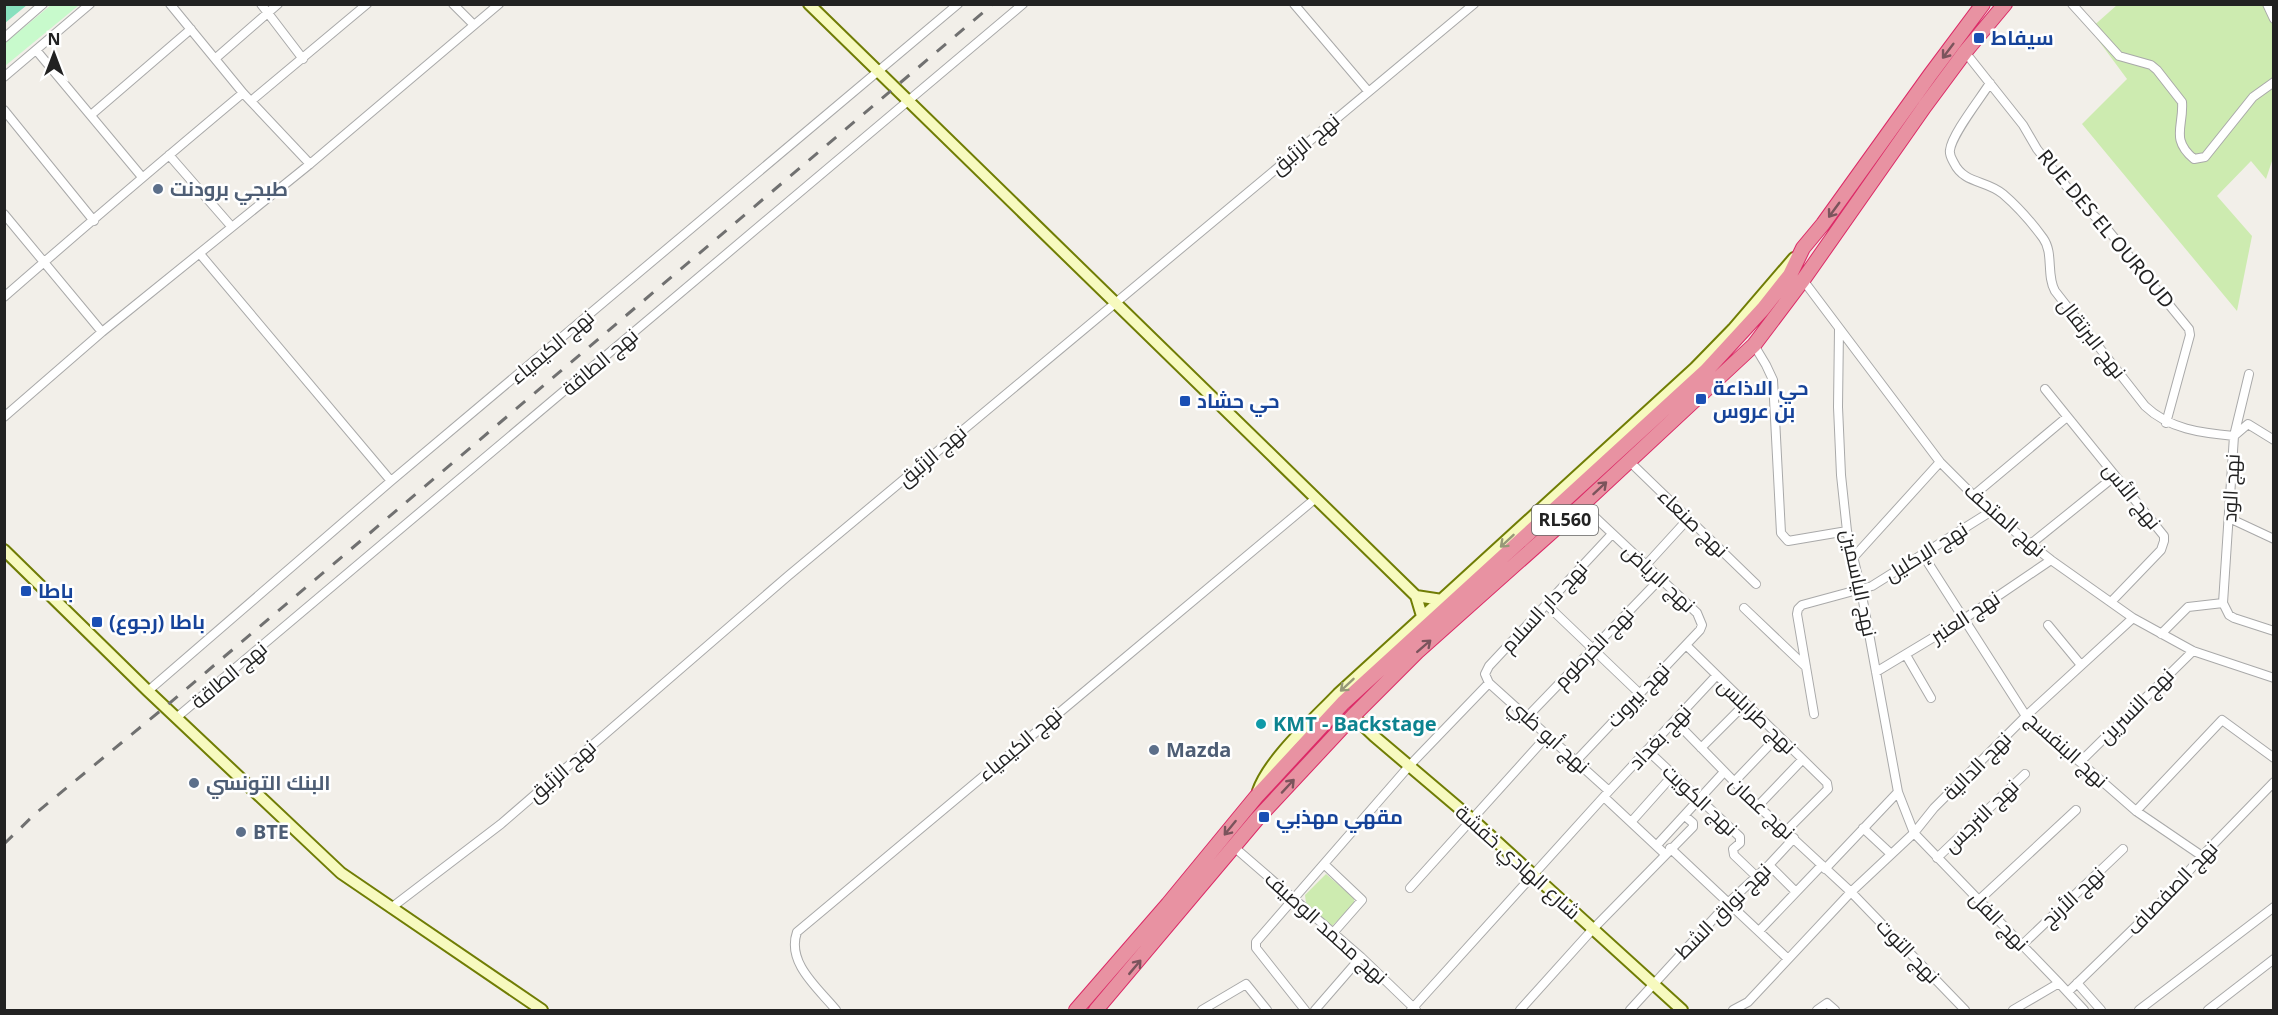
<svg xmlns="http://www.w3.org/2000/svg" width="2278" height="1015" font-family="'Noto Sans',Cairo,sans-serif">
  <style>
    .grass { fill: #cdebb0 }
    .park { fill: #c8facc }
    .pitch { fill: #88e0be }
    .lines { fill: none; stroke-linecap: round; stroke-linejoin: round }
    .street-casing { stroke: #a9a9a9; stroke-width: 10 }
    .secondary-casing { stroke: #707d05; stroke-width: 14 }
    .highway-casing { stroke: #dc2a67; stroke-width: 16 }
    .street { stroke: #fff; stroke-width: 8 }
    .secondary { stroke: #f7fabf; stroke-width: 10 }
    .highway { stroke: #e892a2; stroke-width: 14 }
    .rail { stroke: #707070; stroke-width: 3; stroke-dasharray: 12 12; stroke-linecap: butt }
    .oneway { stroke: #7b545c }
    .oneway2 { stroke: #979978 }
    .transit-dot { fill: #1a4fb4; stroke: #fff; stroke-width: 2 }
    .service-dot { fill: #5c6f8a; stroke: #fff; stroke-width: 2 }
    .culture-dot { fill: #0f9aa8; stroke: #fff; stroke-width: 2 }
    .labels { text-anchor: middle; stroke-width: 5; stroke-linejoin: round; paint-order: stroke }
    .shield { fill: #fff; stroke: #646464; stroke-width: 1.5 }
    .shield-label { font-size: 18px; font-weight: bold; fill: #222 }
    .transit-label { font-size: 20px; font-weight: bold; fill: #164399; stroke: #fff; text-anchor: start }
    .street-label { font-size: 20px; fill: #222; stroke: #fff }
    .service-label { font-size: 20px; font-weight: bold; fill: #4e5e75; stroke: #fff; text-anchor: start }
    .culture-label { font-size: 20px; font-weight: bold; fill: #0d838f; stroke: #fff; text-anchor: start }
  </style>
  <rect width="100%" height="100%" fill="#f2efe9"/>
  <path class="grass" d="M2117,5H2273V158L2266,179L2251,161L2217,196L2252,236L2237,311L2082,124L2127,79L2090,29Z
    M1326,874L1354,898V904L1331,927L1306,903L1305,895Z"/>
  <path class="park" d="M51,5H79L5,66V43Z"/>
  <path class="pitch" d="M5,4H27V5L5,23Z"/>
  <g class="lines">
    <g class="street-casing">
      <path id="street" d="M170,4L243,93L310,164
        M261,4L303,59
        M453,4L474,25
        M1294,4L1368,91
        M2072,4L2119,56L2151,65L2157,70L2182,102C2184,126 2170,139 2194,159L2205,157L2253,97L2274,82
        M2267,4L2274,19
        M4,38L43,4
        M36,50L142,177
        M1965,52L2023,125L2037,149L2078,201L2103,224L2189,329L2190,335L2166,423
        M216,58L278,4
        M4,77L90,4
        M1990,83C1980,99 1952,134 1950,150C1949,155 1952,159 1954,163C1964,184 1987,180 2003,194C2017,206 2032,223 2043,238C2054,253 2046,275 2055,291L2145,406C2169,429 2201,433 2234,436L2248,424L2274,440
        M251,101L367,4
        M4,110L94,221
        M91,115L191,29
        M169,155L231,226
        M4,214L102,332
        M200,254L391,481
        M1803,280L1940,462L1990,512L2051,560L2133,618L2193,651L2274,678
        M4,297C83,228 163,160 243,93
        M1839,329L1838,407L1841,475L1847,531L1861,590L1898,792L1914,833L2059,983L2084,1010
        M1754,345L1766,365L1773,380L1781,533L1788,541L1847,531
        M2249,374L2234,436L2223,603L2229,615L2234,618L2274,631
        M2045,389L2164,536V541L2161,550L2111,602
        M4,417L102,332L310,164L499,4
        M1629,461L1756,584
        M1974,495L2067,417
        M2229,518L2274,539
        M2032,543L2115,476
        M1923,555L2026,716L2037,728L2080,762L2136,811L2202,856
        M1852,559L1940,462
        M1646,565L1688,519
        M1547,605L1639,693
        M1744,608L1806,667
        M2048,625L2081,665
        M2161,634L2188,607L2223,603
        M1687,646L1827,783L1828,789L1786,831
        M1906,655L1931,698
        M1876,672L1964,619L2051,560
        M148,691L391,481L958,4
        M1814,714L1797,614L1798,609L1802,605L1872,586L1990,512
        M1527,717L1660,579
        M176,718L1023,4
        M1675,721L1758,806L1851,892L1965,1010
        M1701,748L1745,704
        M1647,750L1740,837V843L1733,849L1734,855L1757,877
        M1577,760L1700,630L1702,625L1697,613L1582,505
        M2080,762L2193,651
        M1734,782L1778,736
        M1609,791L1489,683L1485,674L1489,666L1612,534
        M1604,797L1665,854
        M1758,806L1802,760
        M2136,811L2222,720L2274,758
        M1632,821L1673,775
        M1863,828L1891,854
        M1657,845L1724,772
        M1234,847L1361,957L1416,1010
        M1670,848L1788,959
        M1937,858L2025,774
        M1324,864L1362,900L1333,933
        M1769,865L1795,891
        M1825,869L1898,792
        M1410,888L1547,736
        M1979,900L2076,810
        M391,908L501,824L788,576L1474,4
        M1759,931L1822,865
        M2022,945L2123,849
        M2077,983L2101,1010
        M2068,992L2167,896L2202,856L2274,782
        M836,1010C819,989 786,963 797,932L1316,498
        M1202,1010L1246,984L1267,1010
        M1305,1010L1256,948V942L1410,765L1489,683
        M1315,1010L1361,957
        M1411,1010L1609,791L1716,676
        M1520,1010L1592,930L1693,827V823L1685,816
        M1630,1010L1729,902L1769,865L1794,838
        M1733,1010L1748,1002L1851,892L1914,833L1934,808L2026,716L2133,618
        M1817,1010L1827,1003L1835,1010
        M2013,1010L2059,983
        M2139,1010L2274,907
        M2208,1010L2274,959"/>
    </g>
    <g class="secondary-casing">
      <path id="secondary" d="M809,4L1416,596L1422,616
        M4,550L148,691L341,873L542,1010
        M1416,596L1442,600
        M1353,716L1374,736L1473,820L1682,1010
        M1258,791C1269,759 1314,719 1338,694L1695,368L1733,329L1794,258"/>
    </g>
    <g class="highway-casing">
      <path id="highway" d="M1076,1010L1168,904L1256,797L1343,703L1706,371L1763,309L1790,275L1803,248L1823,224L1930,75L1983,4
        M1096,1010L1257,819L1353,716L1417,652L1582,505L1754,345L1803,280L1925,106L1965,52L2005,4"/>
    </g>
    <use href="#street" class="street"/>
    <use href="#secondary" class="secondary"/>
    <use href="#highway" class="highway"/>
    <path class="rail" d="M4,844L36,813L165,707L993,4"/>
  </g>
  <defs><path id="oneway-shaft" d="M-6 0H5M1.5-3L5.5 0L1.5 3" fill="none" stroke-width="1.6" stroke-linecap="round" stroke-linejoin="round" transform="scale(1.5)"/></defs>
  <g class="oneway">
    <use href="#oneway-shaft" transform="translate(1948 51) rotate(127)"/>
    <use href="#oneway-shaft" transform="translate(1834 210) rotate(126)"/>
    <use href="#oneway-shaft" transform="translate(1600 488) rotate(-43)"/>
    <use href="#oneway-shaft" transform="translate(1424 646) rotate(-41)"/>
    <use href="#oneway-shaft" transform="translate(1288 786) rotate(-47)"/>
    <use href="#oneway-shaft" transform="translate(1230 828) rotate(129)"/>
    <use href="#oneway-shaft" transform="translate(1135 967) rotate(-50)"/>
  </g>
  <g class="oneway2">
    <use href="#oneway-shaft" transform="translate(1507 541) rotate(137)"/>
    <use href="#oneway-shaft" transform="translate(1347 685) rotate(137)"/>
  </g>
  <g class="transit-dot">
    <rect x="1973" y="32" width="12" height="12" rx="3"/>
    <rect x="1695" y="393" width="12" height="12" rx="3"/>
    <rect x="1179" y="395" width="12" height="12" rx="3"/>
    <rect x="20" y="585" width="12" height="12" rx="3"/>
    <rect x="91" y="616" width="12" height="12" rx="3"/>
    <rect x="1258" y="811" width="12" height="12" rx="3"/>
  </g>
  <g class="service-dot">
    <circle cx="158" cy="189" r="6"/>
    <circle cx="1154" cy="750" r="6"/>
    <circle cx="194" cy="783" r="6"/>
    <circle cx="241" cy="832" r="6"/>
  </g>
  <circle class="culture-dot" cx="1261" cy="724" r="6"/>
  <g class="labels">
    <rect class="shield" x="1532" y="505" width="66" height="30" rx="4.5"/>
    <g class="shield-label">
      <text x="1565" y="526">RL560</text>
    </g>
    <g class="transit-label">
      <text x="1991" y="45">سيفاط</text>
      <text x="1713" y="395">حي الاذاعة<tspan x="1713" dy="23">بن عروس</tspan></text>
      <text x="1197" y="408">حي حشاد</text>
      <text x="38" y="598">باطا</text>
      <text x="109" y="629">باطا (رجوع)</text>
      <text x="1276" y="824">مقهي مهذبي</text>
    </g>
    <g class="street-label">
      <text transform="translate(1305 144) rotate(-40)" y="7">نهج الزئبق</text>
      <text transform="translate(2106 229) rotate(50)" y="7">RUE DES EL OUROUD</text>
      <text transform="translate(2092 338) rotate(52)" y="7">نهج البرتقال</text>
      <text transform="translate(552 347) rotate(-40)" y="7">نهج الكيمياء</text>
      <text transform="translate(600 362) rotate(-40)" y="7">نهج الطاقة</text>
      <text transform="translate(932 456) rotate(-40)" y="7">نهج الزئبق</text>
      <text transform="translate(2231 488) rotate(-87)" y="7">نهج الود</text>
      <text transform="translate(2132 496) rotate(51)" y="7">نهج الأس</text>
      <text transform="translate(2005 520) rotate(41)" y="7">نهج المتحف</text>
      <text transform="translate(1693 523) rotate(44)" y="7">نهج صنعاء</text>
      <text transform="translate(1926 552) rotate(-32)" y="7">نهج الإكليل</text>
      <text transform="translate(1659 578) rotate(43)" y="7">نهج الرياض</text>
      <text transform="translate(1859 583) rotate(78)" y="7">نهج الياسمين</text>
      <text transform="translate(1544 607) rotate(-47)" y="7">نهج دار السلام</text>
      <text transform="translate(1965 617) rotate(-33)" y="7">نهج العنبر</text>
      <text transform="translate(1594 648) rotate(-46)" y="7">نهج الخرطوم</text>
      <text transform="translate(229 675) rotate(-40)" y="7">نهج الطاقة</text>
      <text transform="translate(1638 695) rotate(-46)" y="7">نهج بيروت</text>
      <text transform="translate(2136 706) rotate(-45)" y="7">نهج النسرين</text>
      <text transform="translate(1757 716) rotate(44)" y="7">نهج طرابلس</text>
      <text transform="translate(1549 736) rotate(42)" y="7">نهج أبو ظبي</text>
      <text transform="translate(1660 737) rotate(-47)" y="7">نهج بغداد</text>
      <text transform="translate(1020 744) rotate(-40)" y="7">نهج الكيمياء</text>
      <text transform="translate(2067 750) rotate(42)" y="7">نهج البنفسج</text>
      <text transform="translate(1977 766) rotate(-45)" y="7">نهج الدالية</text>
      <text transform="translate(562 771) rotate(-41)" y="7">نهج الزئبق</text>
      <text transform="translate(1700 800) rotate(43)" y="7">نهج الكويت</text>
      <text transform="translate(1762 808) rotate(43)" y="7">نهج عمان</text>
      <text transform="translate(1981 816) rotate(-44)" y="7">نهج النرجس</text>
      <text transform="translate(1518 862) rotate(42)" y="7">شارع الهادي خفشة</text>
      <text transform="translate(2172 888) rotate(-46)" y="7">نهج الصفصاف</text>
      <text transform="translate(2073 897) rotate(-43)" y="7">نهج الأرنج</text>
      <text transform="translate(1723 911) rotate(-45)" y="7">نهج نواق الشط</text>
      <text transform="translate(1999 921) rotate(46)" y="7">نهج الفل</text>
      <text transform="translate(1326 928) rotate(42)" y="7">نهج محمد الوصيف</text>
      <text transform="translate(1908 951) rotate(46)" y="7">نهج التوت</text>
    </g>
    <g class="service-label">
      <text x="170" y="196">طبجي برودنت</text>
      <text x="1166" y="757">Mazda</text>
      <text x="206" y="790">البنك التونسي</text>
      <text x="253" y="839">BTE</text>
    </g>
    <g class="culture-label">
      <text x="1273" y="731">KMT - Backstage</text>
    </g>
  </g>
  <rect width="2278" height="1015" fill="none" stroke="#222222" stroke-width="12"/>
  <g transform="translate(54 54)" stroke="#ffffff" stroke-width="4.5" paint-order="stroke">
  <path d="M0-4.5L10 22L0 15L-10 22Z" fill="#222222"/>
  <text y="-9" font-size="16" font-weight="bold" text-anchor="middle" fill="#222222">N</text>
  </g>
</svg>
